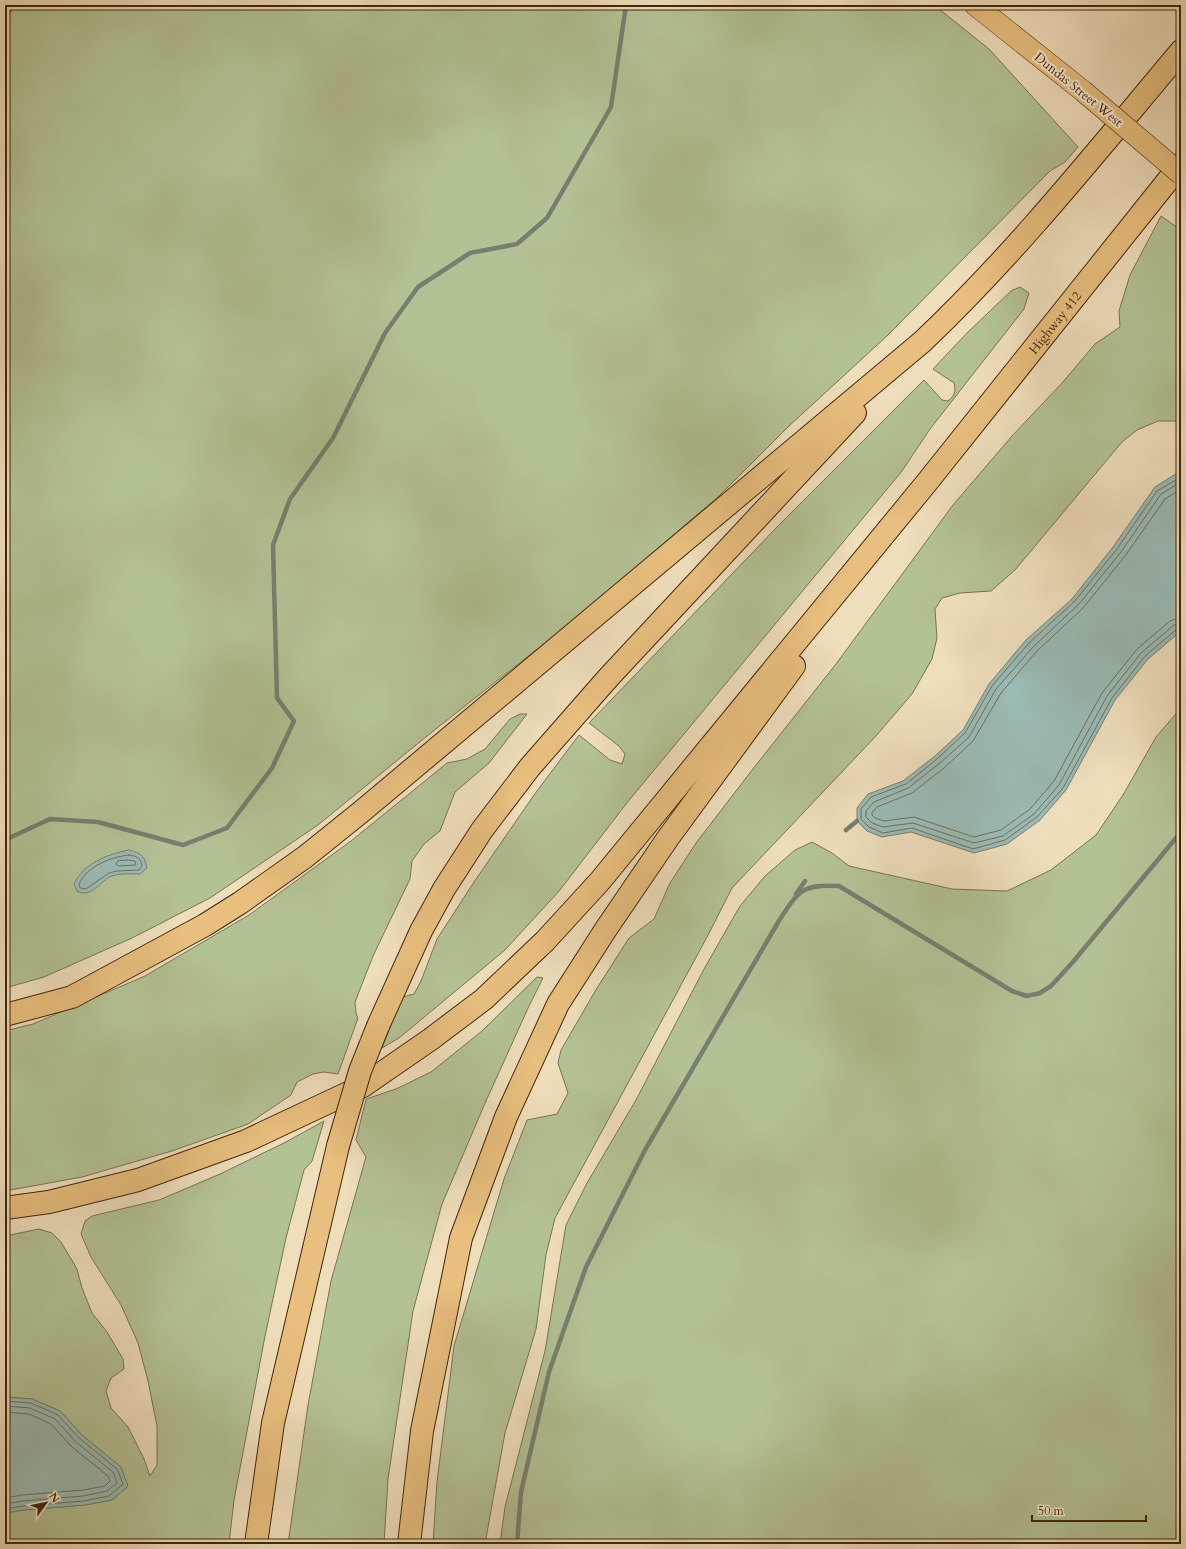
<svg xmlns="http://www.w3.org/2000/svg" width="1186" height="1549" font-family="Cardo,serif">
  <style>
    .green { fill: #b3c295; stroke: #7a744f }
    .water { fill: #9abbb5; stroke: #777f70 }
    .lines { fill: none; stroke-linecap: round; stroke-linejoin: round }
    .shore { stroke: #6e705f; stroke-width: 1 }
    .stream { stroke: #777f70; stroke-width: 4.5 }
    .primary-casing { stroke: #422609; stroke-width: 22 }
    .highway-casing { stroke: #422609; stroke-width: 24 }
    .primary { stroke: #e8bf7e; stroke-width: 21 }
    .highway { stroke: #e8bf7e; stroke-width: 22 }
    .primary-bridge-casing { stroke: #422609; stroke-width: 22; stroke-linecap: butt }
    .highway-bridge-casing { stroke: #422609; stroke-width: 24; stroke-linecap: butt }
    .primary-bridge { stroke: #e8bf7e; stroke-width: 21 }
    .highway-bridge { stroke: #e8bf7e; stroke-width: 22 }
    .labels { text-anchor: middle; stroke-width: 4; stroke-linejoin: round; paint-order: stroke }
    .street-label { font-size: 13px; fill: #422609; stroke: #f5ead3 }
  </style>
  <rect width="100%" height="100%" fill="#efdebc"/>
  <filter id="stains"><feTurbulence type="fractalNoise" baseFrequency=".005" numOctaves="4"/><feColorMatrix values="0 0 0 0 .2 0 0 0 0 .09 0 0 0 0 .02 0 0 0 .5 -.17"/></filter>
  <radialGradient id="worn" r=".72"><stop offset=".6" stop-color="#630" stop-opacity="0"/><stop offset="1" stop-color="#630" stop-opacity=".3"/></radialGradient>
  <path class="green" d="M5,5H934L989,49L1078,147L1065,162L1050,171L888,335L789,426L719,496L578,617L432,732L318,825L210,898L132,938L44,977L5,988Z
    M1161,216L1181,230V421H1158L1137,430L1122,442L1015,570L991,591L960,593L942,598L935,609L937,638L932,659L912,694L876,736L732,888L707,937L555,1218L546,1255L536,1329L505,1433L485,1544H433L437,1482L454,1346L504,1179L527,1120L557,1114L568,1093L558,1063L561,1050L597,988L629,938L654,919L670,883L696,843L756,765L836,664L953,505L1012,436L1063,382L1095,344L1120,327L1119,311L1130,275Z
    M1020,287L1029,293L1024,309L930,429L902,471L737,670L626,804L560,890L505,950L399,1038L382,1048L402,997L414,994L421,981L437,939L474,882L534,795L579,735L610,760L622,764L625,754L619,746L589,723L778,526L924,380L942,400L948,401C955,395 956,392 954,383L933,369L967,333L1011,291Z
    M1181,708V1544H500L505,1507L545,1351L566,1225L587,1183L636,1100L704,969L740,906L765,876L795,850L812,842L832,853L849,866L952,889L1007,891L1051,870L1096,835L1123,795L1156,737Z
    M520,714H527L489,763L455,792L440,831L424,844L412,861L410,879L373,956L355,1002L356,1013L358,1018L338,1074L324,1072L313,1074L297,1082L291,1095L248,1124L172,1151L82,1177L5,1191V1031L33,1024L145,976L249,915L351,841L447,763L467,759L485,749L510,719Z
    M537,977L543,978L529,1006L486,1101L442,1204L413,1311L388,1479L384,1544H288L308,1405L331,1281L366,1157L356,1140L366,1099L396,1089L431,1072L482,1031Z
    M324,1121L312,1161L304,1170L286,1238L265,1336L234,1500L229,1544H5V1513L23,1510L85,1505L112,1500L128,1486L120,1467L82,1435L60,1411L32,1399L5,1397V1236L39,1229L52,1233L61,1242L77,1269L82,1288L92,1313L107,1332L123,1359L124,1369L111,1378L106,1391L111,1408L128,1427L144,1459L150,1476L157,1465V1426L148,1381L138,1343L121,1305L91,1257L81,1234L85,1221L92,1216L159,1200L220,1174L284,1143Z"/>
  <path class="water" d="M1179,472L1181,473V631L1148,659L1115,700L1066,790L1040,820L1007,844L974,853L911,832L882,837L867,831L857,821V808L868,794L903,781L935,756L963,730L989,684L1026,640L1072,599L1113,547L1155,487Z
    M129,850C142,854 144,855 147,868L140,874C131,874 121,873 112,876C99,881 92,899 77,891L74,884C84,863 108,854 129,850Z
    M5,1397L32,1399L60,1411L82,1435L121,1467L128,1486L112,1500L85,1505L23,1510L5,1513Z"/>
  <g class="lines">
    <path class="shore" d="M1181,477L1157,491L1117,549L1075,601L1029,643L992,686L965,733L937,759L906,784L871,797L861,809V819L869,827L883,833L912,828L973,849L1005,840L1037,817L1063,788L1112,698L1145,656L1177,629L1181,628
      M1181,482L1161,494L1121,552L1079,604L1033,647L996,689L969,737L940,763L908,788L874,802L866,811V817L872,823L883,827L913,823L974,843L1003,836L1034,814L1059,785L1107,696L1141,653L1174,625L1181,623
      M1181,489L1165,499L1125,556L1083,608L1037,651L1001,693L973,741L944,768L912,793L877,807L872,813V815L875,818L884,821L914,817L974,837L1001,830L1030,809L1054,781L1102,693L1137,649L1170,621L1181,617
      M129,855C137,856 141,858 142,866L139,870L117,871L109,873L86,889L80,888L79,884C87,866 111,857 129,855Z
      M129,860L135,861L136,865L118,866L116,864L118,861Z
      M5,1401L31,1403L58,1415L79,1438L117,1469L123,1484L109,1496L84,1501L23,1506L5,1509
      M5,1406L30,1408L55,1419L76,1442L113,1472L117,1483L107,1491L83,1496L23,1501L5,1504
      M5,1412L29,1414L51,1424L72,1447L108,1476L110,1481L105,1486L83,1490L22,1495L5,1498"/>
    <path class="stream" d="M5,19L13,5
      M846,830L857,821
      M5,840L50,819L98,822L183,845L227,828L272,768L294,721L277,698L273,545L290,499L333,438L385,333L418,287L470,253L517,244L547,218L611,107L626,5
      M796,894L805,881
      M517,1544L521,1492L549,1372L586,1267L645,1150L780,919C799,890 803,884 839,886L1012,991L1027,996L1040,993L1051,986L1072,963L1181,832"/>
    <g class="primary-casing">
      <path id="primary" d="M975,5L1083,91"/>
    </g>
    <g class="highway-casing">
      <g id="highway">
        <path d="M5,1015L72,997L205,925L240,903L305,857L361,812L922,342C1016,253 1097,151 1181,51"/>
        <path d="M378,1026L421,931L444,889L482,830L530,767L608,678L855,413"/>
        <path id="s1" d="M5,1208L49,1202L138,1180L246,1141L363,1086L431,1039L484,999L545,941L600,881L928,481L1181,164"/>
        <path d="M256,1544L273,1423L338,1146"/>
        <path d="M409,1544L422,1431L461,1238L506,1117L558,1004L606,929L668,838L794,666"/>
      </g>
    </g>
    <use href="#primary" class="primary"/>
    <use href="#highway" class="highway"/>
    <g class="primary-bridge-casing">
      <path id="primary-bridge" d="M1083,91L1181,174"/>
    </g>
    <g class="highway-bridge-casing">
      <path id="highway-bridge" d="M338,1146L360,1071L378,1026"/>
    </g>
    <use href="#primary-bridge" class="primary-bridge"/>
    <use href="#highway-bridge" class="highway-bridge"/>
  </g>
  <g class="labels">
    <g class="street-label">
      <text transform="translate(1079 89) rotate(39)" y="5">Dundas Street West</text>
      <text dy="5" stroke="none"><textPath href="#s1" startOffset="1415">Highway 412</textPath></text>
    </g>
  </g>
  <rect width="1186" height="1549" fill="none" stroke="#efdebc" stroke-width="20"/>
  <rect x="6" y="6" width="1174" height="1537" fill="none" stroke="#422609" stroke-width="2"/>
  <rect x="10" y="10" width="1166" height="1529" fill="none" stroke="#422609"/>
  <g transform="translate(46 1503) rotate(57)" stroke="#f5ead3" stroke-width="3" paint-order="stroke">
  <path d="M0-3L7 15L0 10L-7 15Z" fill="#422609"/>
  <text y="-6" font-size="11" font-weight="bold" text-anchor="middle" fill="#422609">N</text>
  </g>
  <path d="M1032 1515v6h114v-6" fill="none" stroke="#422609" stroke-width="2"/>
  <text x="1038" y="1515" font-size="12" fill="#422609" stroke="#f5ead3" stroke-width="3" paint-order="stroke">50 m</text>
  <rect width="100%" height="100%" filter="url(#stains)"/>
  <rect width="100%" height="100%" fill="url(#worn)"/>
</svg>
